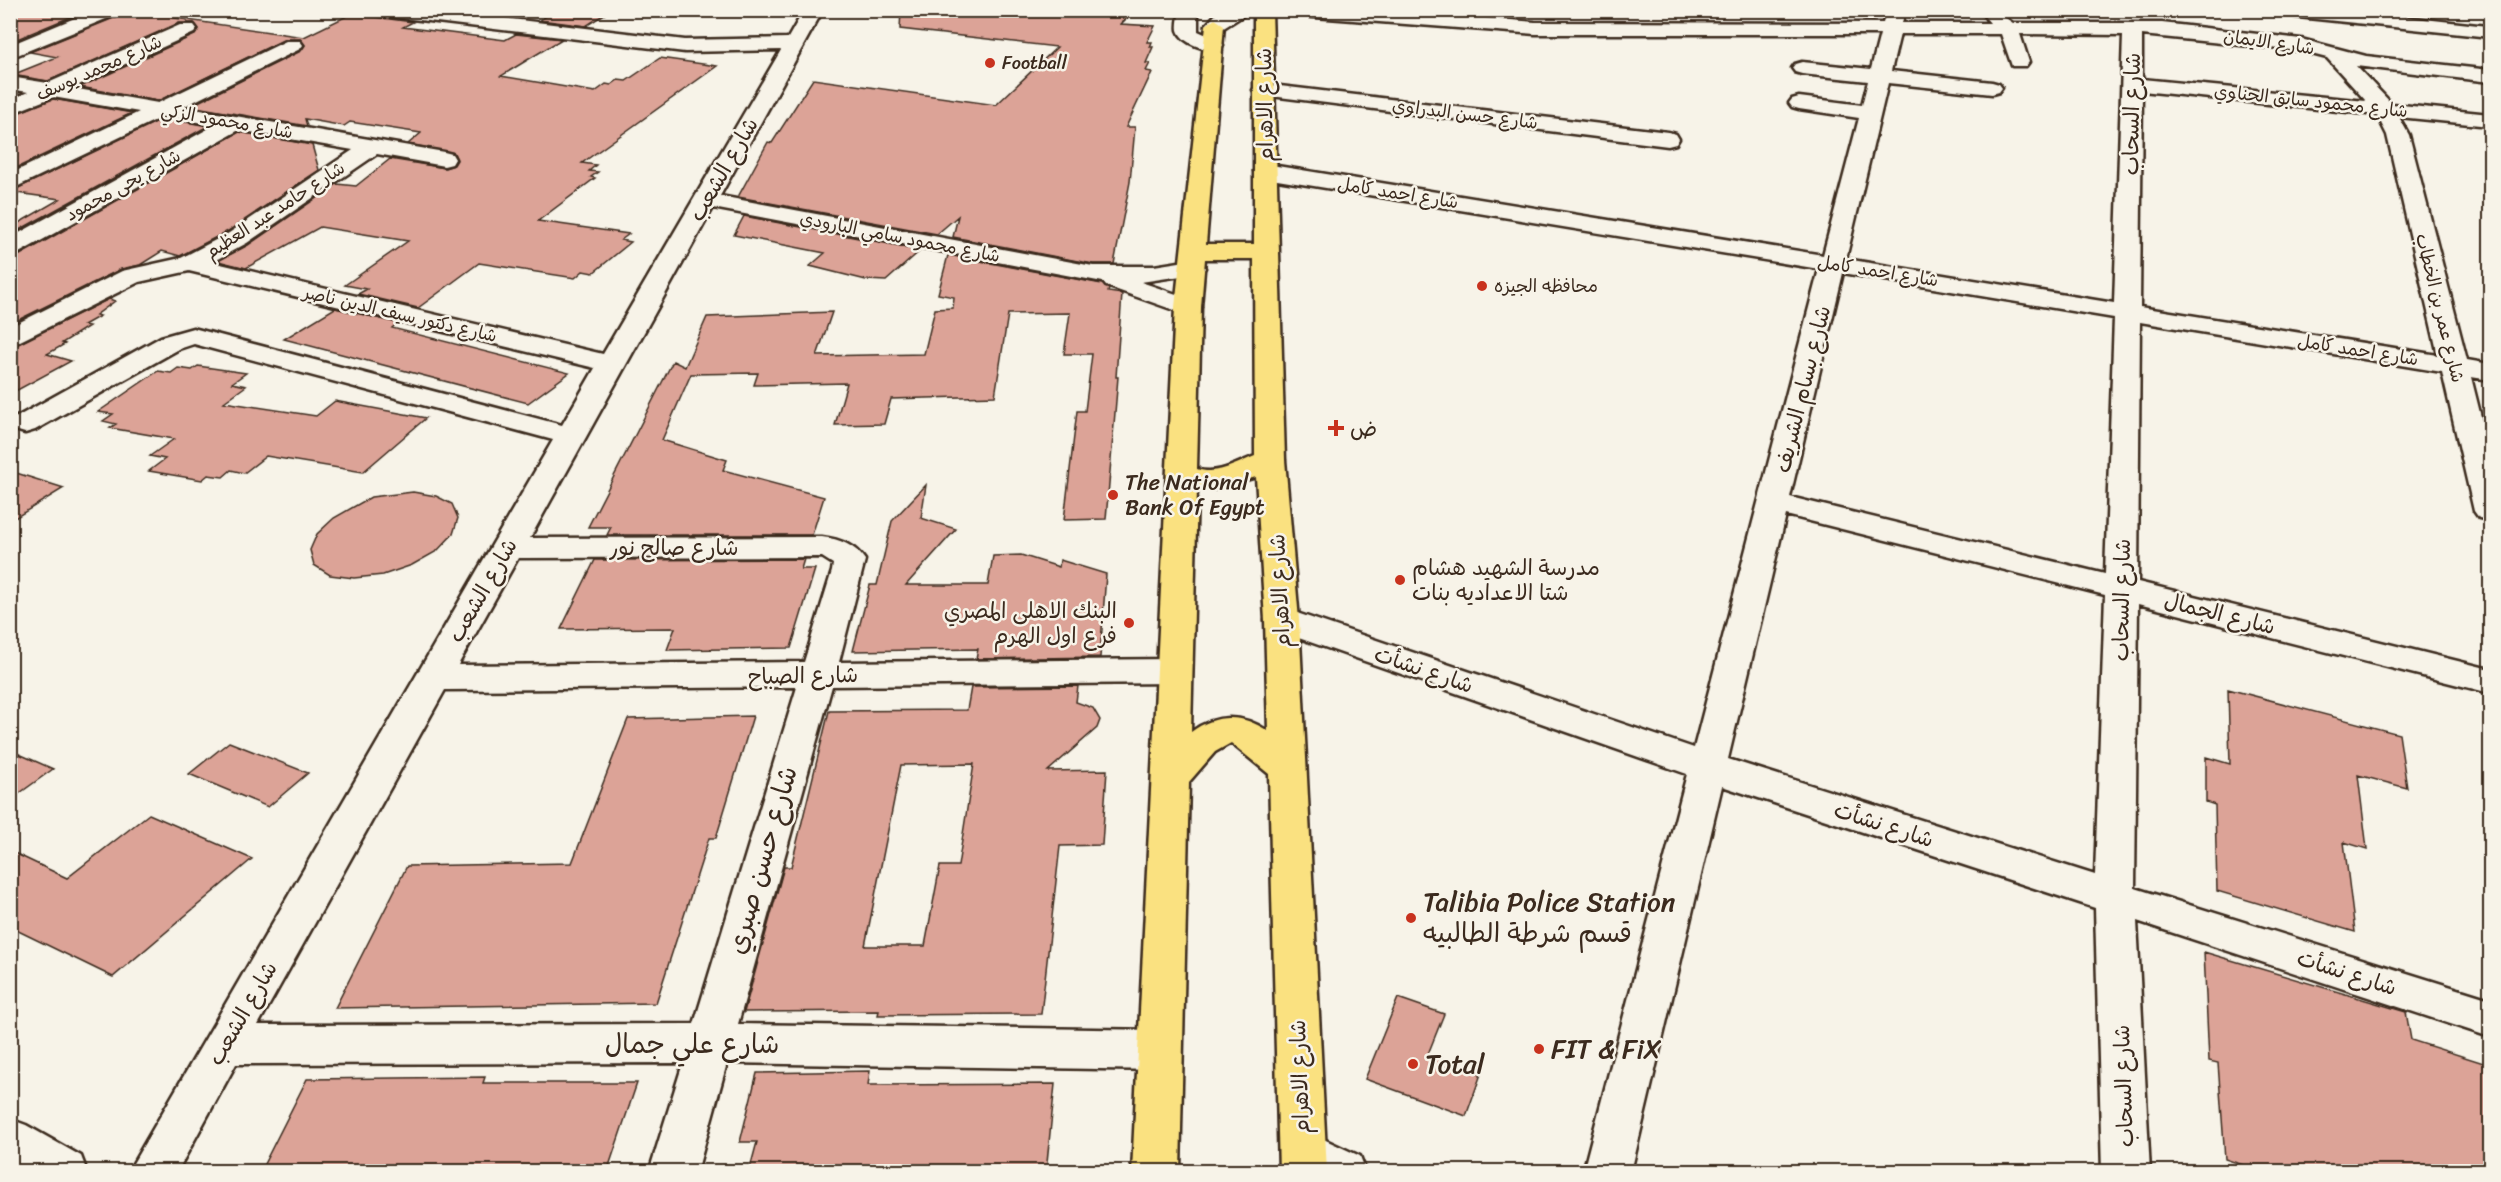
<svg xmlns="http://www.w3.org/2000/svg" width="2501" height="1182" font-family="Sriracha,'Playpen Sans Arabic',sans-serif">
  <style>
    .building { fill: #dca397; stroke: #3b2a1e; stroke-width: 1.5; fill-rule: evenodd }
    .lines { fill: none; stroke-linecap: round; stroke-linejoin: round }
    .minor-casing { stroke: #3b2a1e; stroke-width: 5 }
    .major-casing { stroke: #3b2a1e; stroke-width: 5 }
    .minor { fill: #f7f3e8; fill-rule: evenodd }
    .major { fill: #fae180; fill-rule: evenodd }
    .poi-dot { fill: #c8321e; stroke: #f7f3e8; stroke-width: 2 }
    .labels { text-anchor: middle; stroke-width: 5; stroke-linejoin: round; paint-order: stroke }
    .far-street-label { font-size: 18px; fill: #3b2a1e; stroke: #f7f3e8 }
    .far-poi-label { font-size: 18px; fill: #3b2a1e; stroke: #f7f3e8; text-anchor: start }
    .street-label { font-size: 22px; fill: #3b2a1e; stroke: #f7f3e8 }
    .poi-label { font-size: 22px; fill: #3b2a1e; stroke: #f7f3e8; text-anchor: start }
    .near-street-label { font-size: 27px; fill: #3b2a1e; stroke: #f7f3e8 }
    .near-poi-label { font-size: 27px; fill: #3b2a1e; stroke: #f7f3e8; text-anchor: start }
  </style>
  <rect width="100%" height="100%" fill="#f7f3e8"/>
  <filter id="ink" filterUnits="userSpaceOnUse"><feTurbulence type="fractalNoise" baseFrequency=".0167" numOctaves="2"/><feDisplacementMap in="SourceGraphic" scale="12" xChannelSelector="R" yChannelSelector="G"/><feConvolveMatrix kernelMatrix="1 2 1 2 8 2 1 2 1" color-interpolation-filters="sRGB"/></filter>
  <g filter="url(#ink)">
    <path class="building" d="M10,10H87L10,42Z
      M122,10H192L174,18L304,37L351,14L413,22L403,27L505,40L516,34L562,39L501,76L595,92L606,84L611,85L618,80L626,81L660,58L717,66L582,163L596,165L589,171L598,172L591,177L595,178L538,221L629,234L621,240L631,242L593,273L583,271L575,278L479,263L418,308L358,294L367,289L345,285L408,241L320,227L246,268L218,261L248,245L337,184L356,186L390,159L445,168L454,165L457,160L454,153L408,144L421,133L350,122L344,126L305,119L307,126L190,106L301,51L305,45L300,39H285L158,101L80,87L195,35L199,29L194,23H179L48,81L12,75L57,57L30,52L119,16Z
      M556,10H611L586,26L540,20Z
      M901,10H1135L1121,24L1155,26L1147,42H1152L1150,47H1153L1146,63H1150L1146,71L1152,72L1126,127H1135L1130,182L1114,264H1093L953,237L958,216L937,234L738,197L768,142L772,143L813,79L996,105L1057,47L900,29Z
      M53,99L132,113L10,171V116Z
      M164,118L208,126L10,235V228L60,199L10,192Z
      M239,132L312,145L319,170L228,231L180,256L162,251L140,265L121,269L10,324V257L20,255Z
      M744,216L921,250L886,281L866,280L810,266L825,253L734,235Z
      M948,255L1102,284L1109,289L1108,292L1122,294L1116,377H1118L1106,519L1064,520L1077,411H1085L1092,354H1064L1070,313L1008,314L995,396L891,399L884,424L835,425L847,383L754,385L758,373L691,374L662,440L727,460L723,470L824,497L812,535H607L611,527H588L673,361L685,367L707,317L832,312L817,356L924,354L935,309L953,308L954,297L938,294Z
      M109,299L115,301L96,315L100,316L84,325L89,326L62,343L65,344L47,354L71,361L10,394V348Z
      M335,308L398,323L392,328L569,373L528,403L284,339Z
      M198,366L246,373L232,383L246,386L224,402L316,416L335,401L426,418L363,472L266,456L244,473L231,470L223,477L208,475L202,480L149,471L165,459L150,456L174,439L110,428L116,424L103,421L113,414L98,412L158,371L171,373L178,368L192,370Z
      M10,471L64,488L10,521Z
      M926,485L921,518L956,529L906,585H988L993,556L1021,555L1059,567L1060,560L1106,574L1100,657L976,659L978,649L853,651L870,585H877L892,521Z
      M413,492L436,496L452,504L458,518L453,534L437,551L412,565L383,575L354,578L330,575L314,565L310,550L317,534L334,518L371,497Z
      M804,559L801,569H815L791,648L667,650L675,628L561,629L595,560Z
      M1078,686L1076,702L1093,708L1100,720L1097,728L1048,771L1107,770L1102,845L1060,846L1041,1014L878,1015L879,1011L744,1012L784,867H791L829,711L967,710L971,687ZM974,764L958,866H940L925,946H865L901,765Z
      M2228,689L2399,734L2407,788L2358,775L2367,849L2344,842L2355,932L2217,891L2215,805L2206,802V757L2230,764Z
      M753,716L716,838H709L656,1003L335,1008L407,866L572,863L628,719Z
      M229,742L308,773L268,807L189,774Z
      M10,750L53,769L10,800Z
      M149,814L252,859L113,977L10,927V851L67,878Z
      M2204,952L2406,1012L2411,1040L2490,1065V1172H2264L2225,1159L2218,1063L2209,1061Z
      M1398,998L1444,1014L1428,1054L1481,1074L1466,1116L1365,1079Z
      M870,1071L868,1085L1055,1084L1046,1172H749L757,1142H740L757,1073Z
      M485,1077L483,1083H637L607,1172H260L307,1079Z"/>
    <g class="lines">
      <g class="minor-casing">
        <path id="minor" d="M94,10H120L118,14L10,58V45Z
          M378,10H438L685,40L788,38L804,10H823L720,196L1093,266H1154L1192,260L1201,263L1205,268L1201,273L1141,282L1197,301L1201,307L1197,313L1188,315L1106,286L1103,282L713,208L530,538L822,537C840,539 855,545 865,560L839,662L1175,659L1187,662L1192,671L1187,680L1175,683L832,686L738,1024L1160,1030L1176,1036L1182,1050L1176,1064L1160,1070L727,1063L697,1172H649L683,1063L236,1064L177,1172H128L553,440L194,344L179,349L35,430L25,433L15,430L11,424L15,418L161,337L193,328L562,425L595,368L189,271L139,282L10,346V327L122,271L181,258L229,233L353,150L239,130L19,253L10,255V238L215,125L164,116L10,190V174L139,112L53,97L10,114V100L28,92L10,89V77L48,83L180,25H194L197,29L194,33L72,88L158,103L286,41H300L303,45L300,49L183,107L444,152L452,154L455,159L452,164L444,166L377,154L247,243L212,262L603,354L781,50L685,52L387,16ZM822,557L833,564L832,571L804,662L458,665L518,558ZM797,687L694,1024L258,1025L445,690Z
          M1180,10H1198V31L1220,41L1223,45L1220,49C1208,52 1182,44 1178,30C1177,24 1179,17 1180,10Z
          M1225,10H1252L1222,29H1208L1206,25L1216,14Z
          M1292,10H1381L1535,22L1883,23L1887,10H1905L1902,23H1990L1984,16L1986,12L1994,10L2013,23H2162L2301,39L2366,56L2490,70V82L2356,66L2392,104L2490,114V126L2399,117L2409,135L2467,360L2490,364V380L2471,377L2490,453V520L2479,518L2474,511L2442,372L2140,322L2138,582L2490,669V693L2138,604L2135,888L2490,999V1037L2137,921L2150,1172H2102L2095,908L1722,786L1631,1172H1583L1687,774L1270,628L1265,620L1270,612L1282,609L1294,612L1694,748L1819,269L1265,178L1257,176L1254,171L1257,166L1265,164L1823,255L1859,118L1799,109L1792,107L1789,103L1792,99L1799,97L1862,105L1868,81L1802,74L1795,72L1792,68L1795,64L1802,62L1871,69L1880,34H1535L1301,16ZM1900,34H2001L2012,66H2026L2029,62L2020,34L2123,35L2114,303L1846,259L1888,83L1992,94L1999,92L2002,88L1999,84L1992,82L1891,71ZM2142,35L2300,51L2327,58L2366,101L2142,79ZM2142,91L2377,115L2387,135L2438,355L2140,307ZM1843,273L2114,318L2105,574L1790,497ZM1786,515L2105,595L2095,875L1728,759Z
          M2279,10H2343L2487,26L2490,27V37L2288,16Z
          M1263,84L1668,132L1676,134L1679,139L1676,144L1668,146L1256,94L1253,90L1256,86Z
          M10,1119L26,1125L81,1156L87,1172H20L10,1166Z
          M1302,1129L1360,1156L1366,1172H1295L1285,1166L1279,1151L1285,1136Z"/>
      </g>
      <g class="major-casing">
        <path id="major" d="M1254,10H1272L1285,460L1299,620L1327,1172H1279L1269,774L1231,743L1215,752L1189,782L1180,1172H1132L1175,307L1206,25L1215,19L1224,25L1206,244H1254ZM1205,259H1254L1255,456C1237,463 1217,476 1197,469L1201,307ZM1256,477L1265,620L1268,731C1243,714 1216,713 1191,732L1197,488L1215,489Z"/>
      </g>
      <use href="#minor" class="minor"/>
      <use href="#major" class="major"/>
    </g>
  </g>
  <g class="poi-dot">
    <circle cx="990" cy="63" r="6"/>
    <circle cx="1482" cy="286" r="6"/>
    <path d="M1333 419h6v6h6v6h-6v6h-6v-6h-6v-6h6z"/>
    <circle cx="1113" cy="495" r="6"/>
    <circle cx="1400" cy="580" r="6"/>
    <circle cx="1129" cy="623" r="6"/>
    <circle cx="1411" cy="918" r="6"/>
    <circle cx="1539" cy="1049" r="6"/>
    <circle cx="1413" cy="1064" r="6"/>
  </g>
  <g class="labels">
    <g class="far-street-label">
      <text transform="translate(2269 42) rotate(8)" y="6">شارع الايمان</text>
      <text transform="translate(99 68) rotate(-24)" y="6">شارع محمد يوسف</text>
      <text transform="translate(2311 101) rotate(6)" y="6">شارع محمود سابق الحناوي</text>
      <text transform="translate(1465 114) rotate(7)" y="6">شارع حسن البدراوي</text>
      <text transform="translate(227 121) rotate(10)" y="6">شارع محمود الزكي</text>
      <text transform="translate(123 185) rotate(-29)" y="6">شارع يحى محمود</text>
      <text transform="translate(1398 193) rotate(9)" y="6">شارع احمد كامل</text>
      <text transform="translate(275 210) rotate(-33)" y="6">شارع حامد عبد العظيم</text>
      <text transform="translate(900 237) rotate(11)" y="6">شارع محمود سامي البارودي</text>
      <text transform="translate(1878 271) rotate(9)" y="6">شارع احمد كامل</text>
      <text transform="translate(2440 308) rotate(76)" y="6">شارع عمر بن الخطاب</text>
      <text transform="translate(400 314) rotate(13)" y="6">شارع دكتور سيف الدين ناصر</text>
      <text transform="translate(2358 350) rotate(9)" y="6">شارع احمد كامل</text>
    </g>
    <g class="far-poi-label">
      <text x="1002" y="69">Football</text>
      <text x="1494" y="292">محافظه الجيزه</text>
    </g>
    <g class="street-label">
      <text transform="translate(1264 105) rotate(-91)" y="8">شارع الاهرام</text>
      <text transform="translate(2131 114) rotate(-89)" y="8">شارع السحاب</text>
      <text transform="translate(723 169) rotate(-60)" y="8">شارع الشعب</text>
      <text transform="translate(1802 389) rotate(-76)" y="8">شارع بسام الشريف</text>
      <text x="674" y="555">شارع صالح نور</text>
      <text transform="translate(482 590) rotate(-60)" y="8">شارع الشعب</text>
      <text transform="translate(1279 591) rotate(-93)" y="8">شارع الاهرام</text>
      <text transform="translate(2121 600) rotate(-89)" y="8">شارع السحاب</text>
      <text transform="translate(2220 613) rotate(14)" y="8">شارع الجمال</text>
      <text transform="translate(1424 669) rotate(19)" y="8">شارع نشأت</text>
      <text transform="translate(803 675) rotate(-1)" y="8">شارع الصباح</text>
      <text transform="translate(1884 824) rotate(18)" y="8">شارع نشأت</text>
      <text transform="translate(2347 972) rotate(18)" y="8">شارع نشأت</text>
      <text transform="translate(242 1013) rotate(-60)" y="8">شارع الشعب</text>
      <text transform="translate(1299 1077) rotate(-92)" y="8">شارع الاهرام</text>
      <text transform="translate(2123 1086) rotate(-92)" y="8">شارع السحاب</text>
    </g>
    <g class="poi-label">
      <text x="1350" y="436">ض</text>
      <text x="1125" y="490">The National<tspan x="1125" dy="25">Bank Of Egypt</tspan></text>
      <text x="1412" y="575">مدرسة الشهيد هشام<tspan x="1412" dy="25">شتا الاعداديه بنات</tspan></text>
      <text x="1117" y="618" text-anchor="end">البنك الاهلى المصري<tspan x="1117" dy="25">فرع اول الهرم</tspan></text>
    </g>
    <g class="near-street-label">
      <text transform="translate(762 860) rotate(-74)" y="9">شارع حسن صبري</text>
      <text x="692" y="1053">شارع علي جمال</text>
    </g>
    <g class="near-poi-label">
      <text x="1423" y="911">Talibia Police Station<tspan x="1423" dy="31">قسم شرطة الطالبيه</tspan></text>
      <text x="1551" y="1058">FIT &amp; FiX</text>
      <text x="1425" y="1073">Total</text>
    </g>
  </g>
  <rect width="2501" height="1182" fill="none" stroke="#f7f3e8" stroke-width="36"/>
  <rect x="18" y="18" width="2465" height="1146" fill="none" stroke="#3b2a1e" stroke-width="2" filter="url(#ink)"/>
</svg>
